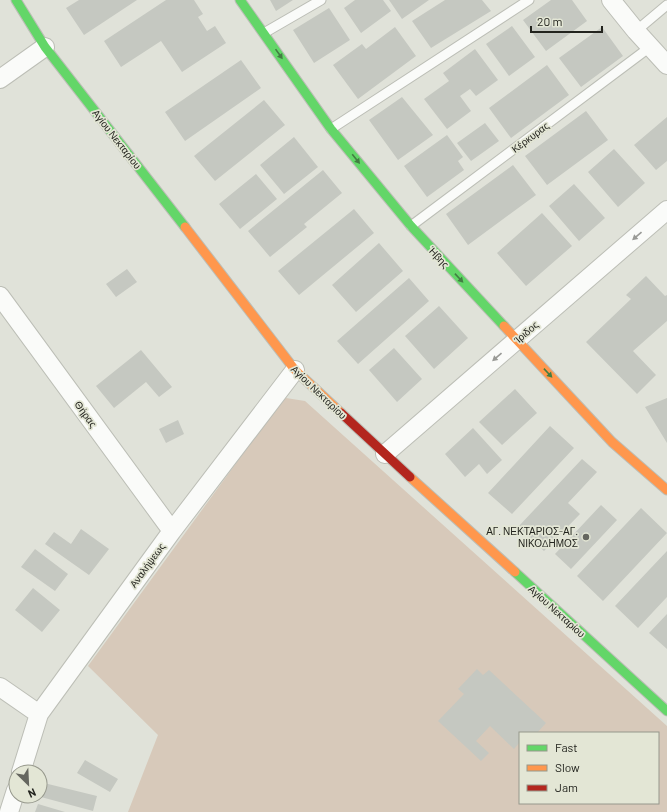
<svg xmlns="http://www.w3.org/2000/svg" width="667" height="812" font-family="Barlow,sans-serif">
  <style>
    .green { fill: #d7c9ba; fill-rule: evenodd }
    .building { fill: #c5c8c1 }
    .lines { fill: none; stroke-linecap: round; stroke-linejoin: round }
    .lane-casing { stroke: #bcbeb6; stroke-width: 11 }
    .street-casing { stroke: #bcbeb6; stroke-width: 20 }
    .fast-casing { stroke: #bcbeb6; stroke-width: 11 }
    .slow-casing { stroke: #bcbeb6; stroke-width: 11 }
    .jam-casing { stroke: #bcbeb6; stroke-width: 11 }
    .lane { stroke: #fafbf9; stroke-width: 9 }
    .street { stroke: #fafbf9; stroke-width: 18 }
    .fast { stroke: #63d668; stroke-width: 9 }
    .slow { stroke: #ff974d; stroke-width: 9 }
    .jam { stroke: #b3261e; stroke-width: 9 }
    .oneway { fill: #437d43 }
    .oneway2 { fill: #999a96 }
    .poi-dot { fill: #65665f; stroke: #e3e6d5; stroke-width: 1.5 }
    .labels { text-anchor: middle; stroke-width: 3.5; stroke-linejoin: round; paint-order: stroke }
    .street-label { font-size: 10px; fill: #23241e; stroke: #e3e6d5 }
    .poi-label { font-size: 10px; fill: #23241e; stroke: #e3e6d5; text-anchor: end }
  </style>
  <rect width="100%" height="100%" fill="#e0e2d9"/>
  <path class="green" d="M286,398L305,401L667,726V812H128L158,735L88,666L272,414ZM520,733H658V803H520Z"/>
  <path class="building" d="M79,0H137L84,35L66,8Z
    M166,0H194L203,14L198,17L207,31L215,26L226,43L182,72L161,41L121,67L104,41Z
    M270,0H293L276,11Z
    M355,0H383L391,11L361,33L344,8Z
    M389,0H429L402,19Z
    M482,0L491,11L431,48L412,21L445,0Z
    M551,0H572L587,21L546,51L523,20Z
    M329,8L350,40L314,63L293,30Z
    M512,26L535,57L509,76L486,44Z
    M395,27L416,56L358,99L333,65L362,44L366,49Z
    M602,27L623,56L581,87L559,58Z
    M475,49L498,80L476,96L470,89L460,96L471,111L447,129L424,99L449,81L443,73Z
    M241,60L261,88L185,141L165,112Z
    M547,65L569,95L511,138L489,108Z
    M402,97L433,135L398,160L369,120Z
    M264,100L285,125L215,181L194,156Z
    M586,111L608,140L547,185L525,156Z
    M667,117V161L656,170L634,145Z
    M485,123L499,141L471,161L457,143Z
    M447,135L463,157L458,161L464,170L427,197L404,166Z
    M294,137L318,167L284,194L260,165Z
    M614,149L645,183L618,207L588,172Z
    M513,165L536,195L468,245L446,214Z
    M323,170L342,193L304,224L307,227L270,257L248,231Z
    M256,174L277,199L240,229L219,204Z
    M574,184L605,218L579,241L549,206Z
    M354,209L374,233L299,295L278,271Z
    M542,213L572,246L526,286L497,253Z
    M379,243L403,271L356,312L332,285Z
    M127,269L137,282L116,297L106,284Z
    M646,276L665,296L667,295V321L633,351L656,375L637,394L586,342L631,299L626,295Z
    M409,278L429,301L358,364L337,341Z
    M439,306L468,338L434,369L405,336Z
    M394,348L422,379L397,402L369,370Z
    M141,350L172,387L159,397L146,382L114,408L96,386Z
    M515,389L537,413L502,445L479,422Z
    M667,398V443L645,407Z
    M178,420L184,434L166,443L159,429Z
    M550,426L574,448L512,514L488,493Z
    M473,428L502,460L487,474L479,464L465,477L445,454Z
    M582,459L597,472L568,503L580,514L544,551L518,527Z
    M601,505L617,520L571,569L555,554Z
    M641,508L667,533L603,601L577,576Z
    M81,529L109,549L89,575L45,544L54,532L71,544Z
    M35,549L68,574L55,591L21,567Z
    M667,551V597L638,628L615,606Z
    M33,588L60,610L42,632L15,610Z
    M667,614V649L649,633Z
    M477,669L483,675L489,670L546,723L537,733H520V742L514,749L490,726L476,741L489,753L481,761L438,721L464,694L458,689Z
    M85,760L118,779L110,792L77,773Z
    M44,783L97,796L93,811L41,797Z
    M38,804L65,812H35Z"/>
  <g class="lines">
    <g class="lane-casing">
      <path id="lane" d="M636,31L667,5
        M264,33L321,0
        M331,129L529,0
        M411,226L650,47"/>
    </g>
    <g class="street-casing">
      <path id="street" d="M611,0L636,31L667,65
        M0,79L45,47
        M0,296L172,531
        M385,454L667,210
        M0,687L39,714
        M21,772L39,714L172,531L295,370
        M9,812L16,790"/>
    </g>
    <g class="fast-casing">
      <path id="fast" d="M16,0L45,47L185,227
        M240,0L331,129L411,226L504,326
        M515,572L667,711"/>
    </g>
    <g class="slow-casing">
      <path id="slow" d="M185,227L295,370L341,413
        M504,326L612,442L667,490
        M410,477L515,572"/>
    </g>
    <g class="jam-casing">
      <path id="jam" d="M341,413L410,477"/>
    </g>
    <use href="#lane" class="lane"/>
    <use href="#street" class="street"/>
    <use href="#fast" class="fast"/>
    <use href="#slow" class="slow"/>
    <use href="#jam" class="jam"/>
  </g>
  <defs><path id="oneway-solid" d="M-6-.8H1V-3.2L6.5 0L1 3.2V.8H-6Z"/></defs>
  <g class="oneway">
    <use href="#oneway-solid" transform="translate(279 54) rotate(55)"/>
    <use href="#oneway-solid" transform="translate(356 159) rotate(51)"/>
    <use href="#oneway-solid" transform="translate(459 278) rotate(47)"/>
    <use href="#oneway-solid" transform="translate(548 373) rotate(47)"/>
  </g>
  <g class="oneway2">
    <use href="#oneway-solid" transform="translate(637 236) rotate(139)"/>
    <use href="#oneway-solid" transform="translate(497 357) rotate(139)"/>
  </g>
  <circle class="poi-dot" cx="586" cy="537" r="4"/>
  <g class="labels">
    <g class="street-label">
      <text transform="translate(530 137) rotate(-37)" y="4">Κέρκυρας</text>
      <text transform="translate(117 139) rotate(52)" y="4">Αγίου Νεκταρίου</text>
      <text transform="translate(439 257) rotate(47)" y="4">Ήβης</text>
      <text transform="translate(526 332) rotate(-41)" y="4">Ίριδος</text>
      <text transform="translate(319 392) rotate(44)" y="4">Αγίου Νεκταρίου</text>
      <text transform="translate(86 414) rotate(54)" y="4">Θήρας</text>
      <text transform="translate(147 565) rotate(-54)" y="4">Αναλήψεως</text>
      <text transform="translate(557 611) rotate(42)" y="4">Αγίου Νεκταρίου</text>
    </g>
    <g class="poi-label">
      <text x="578" y="535">ΑΓ. ΝΕΚΤΑΡΙΟΣ-ΑΓ.<tspan x="578" dy="12">ΝΙΚΟΔΗΜΟΣ</tspan></text>
    </g>
  </g>
  <rect x="519" y="732" width="140" height="72" fill="#e3e6d5" stroke="#96988c"/>
  <rect x="527" y="745" width="20" height="6" fill="#63d668" stroke="#96988c"/>
  <text x="555" y="752" font-size="12" fill="#23241e">Fast</text>
  <rect x="527" y="765" width="20" height="6" fill="#ff974d" stroke="#96988c"/>
  <text x="555" y="772" font-size="12" fill="#23241e">Slow</text>
  <rect x="527" y="785" width="20" height="6" fill="#b3261e" stroke="#96988c"/>
  <text x="555" y="792" font-size="12" fill="#23241e">Jam</text>
  <g transform="translate(28 784) rotate(156)"><circle r="19" fill="#e3e6d5" stroke="#96988c"/>
  <path d="M0-3L7 15L0 10L-7 15Z" fill="#65665f"/>
  <text y="-6" font-size="11" font-weight="bold" text-anchor="middle" fill="#23241e">N</text>
  </g>
  <path d="M531 26v6h71v-6" fill="none" stroke="#23241e" stroke-width="2"/>
  <text x="537" y="26" font-size="12" fill="#23241e" stroke="#e3e6d5" stroke-width="3" paint-order="stroke">20 m</text>
</svg>
